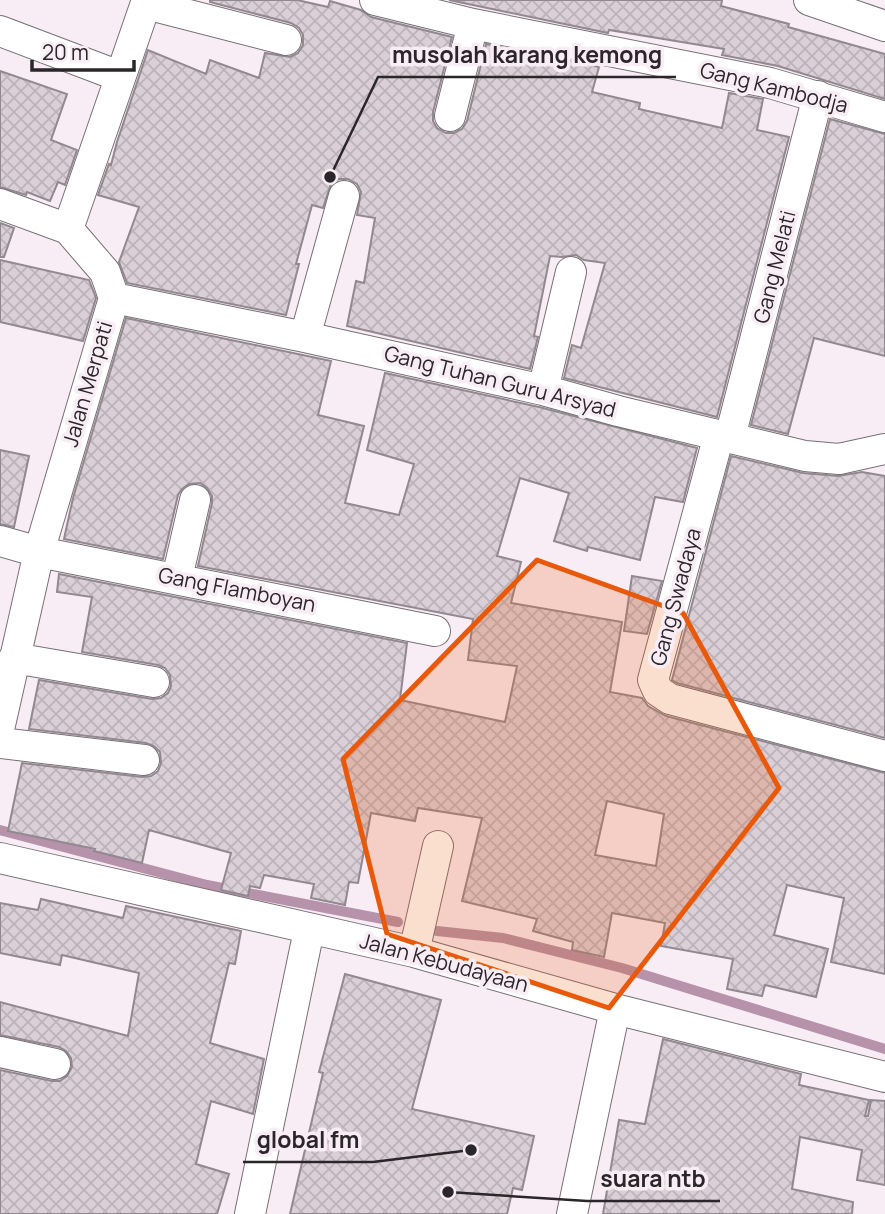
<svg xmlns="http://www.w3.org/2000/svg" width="885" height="1214" font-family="Manrope,sans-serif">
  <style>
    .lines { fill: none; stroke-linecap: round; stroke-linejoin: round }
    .stream { stroke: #b692ab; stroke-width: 10 }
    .building { fill: url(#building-cross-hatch); stroke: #92888f; stroke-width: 2; fill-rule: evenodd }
    .minor-casing { stroke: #796f76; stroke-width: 32 }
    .minor { stroke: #fff; stroke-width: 30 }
    .marked { fill: #e8590c; fill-opacity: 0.2; stroke: #e8590c; stroke-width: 5; stroke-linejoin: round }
    .labels { text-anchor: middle; stroke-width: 7; stroke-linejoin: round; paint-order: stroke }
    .street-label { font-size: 21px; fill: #2a2629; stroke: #f9edf5 }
    .leader { fill: none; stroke: #2a2629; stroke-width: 2.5 }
    .callout-dot { fill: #2a2629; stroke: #f9edf5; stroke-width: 2.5 }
    .callout-label { font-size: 23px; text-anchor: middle; font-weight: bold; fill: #2a2629; stroke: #f9edf5; stroke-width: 7; stroke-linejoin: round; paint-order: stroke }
  </style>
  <defs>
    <pattern id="building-cross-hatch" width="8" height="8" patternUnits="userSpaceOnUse" patternTransform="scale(1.75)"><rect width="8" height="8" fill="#dbcfd7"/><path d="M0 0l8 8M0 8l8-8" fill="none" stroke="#bcb2b9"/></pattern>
  </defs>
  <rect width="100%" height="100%" fill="#f9edf5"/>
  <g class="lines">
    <path class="stream" d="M0,830L207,885L398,922
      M437,931L503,938L622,968L885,1049"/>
  </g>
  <path class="building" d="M210,0H297L328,7L330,1L361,10L371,17L452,37L433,112V121L437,128L446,133H454L462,129L467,121L486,44L599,67L592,92L640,103L639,109L722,128L729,93L763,99L757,130L789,137L717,417L564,378L572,345L581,348L605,263L584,260L576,255L562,257L550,256L534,336L538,337L530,369L347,326L356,281L364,283L375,218L357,215L361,192L357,184L348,179H339L331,184L323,208L312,205L296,264H299L286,315L127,283L119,262L139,207L98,195L109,164L111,165L117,142L148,50L206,74L210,60L259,78L265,53L290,57L298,53L303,45V35L299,28L291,23L210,2Z
    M449,0H722L721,6L789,24L788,27L885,54V99L778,66L722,55L724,49L609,30L608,33Z
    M0,71L67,94L51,140L77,150L65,185L58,182L50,201L27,192L26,195L0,187Z
    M830,119L885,134V356L814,338L788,434L751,425Z
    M0,223L14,228L4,257H0Z
    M0,260L89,280L96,298L83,341L0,322Z
    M126,318L331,361L318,415L364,426L345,503L399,515L414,464L367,450L385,373L539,407L697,448L683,502L655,497L640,560L588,547L587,551L554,541L569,493L520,478L497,556L521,562L511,603L622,622L610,692L642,698L648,706L666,716L885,773V974L831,962L844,898L787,885L774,935L828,949L816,997L765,985L762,996L727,989L733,959L661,946L665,923L612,913L604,957L572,950L573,942L533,931L537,919L462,901L482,818L418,808L415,821L371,813L358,883L349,882L345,905L311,898L314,884L264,875L260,888L250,886L248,896L221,890L231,853L149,830L142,863L94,851L95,849L8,831L22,763L142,777L151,776L158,771L161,763L160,752L154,746L146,743L29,729L39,680L152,699L161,698L168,693L171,686L170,675L165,668L158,665L82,652L92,597L57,592L59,574L407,643L400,700L505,722L517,666L468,660L473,619L198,566L212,503V496L207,488L200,483L189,484L182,489L178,495L163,559L64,539L73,498ZM607,801L664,814L656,866L595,855Z
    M0,450L29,456L14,527L0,524Z
    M731,456L803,473L838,476L862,472L885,476V738L677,683L672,680Z
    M632,576L662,581L647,634L624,631Z
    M41,899L123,918L126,906L241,931L235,964L229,963L210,1043L264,1059L253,1114L211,1101L196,1164L229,1174L217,1214H0V1070L52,1081H60L67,1076L72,1067L71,1058L66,1051L59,1047L0,1035V1002L128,1036L139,973L62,955L60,965L0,953V903L38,910Z
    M345,974L441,1000L412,1109L534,1136L522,1190L513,1188L507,1214H290L323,1073L319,1072Z
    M663,1039L801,1074L799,1085L869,1100L865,1116H868L871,1100L885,1101V1185L857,1180L862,1150L800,1137L792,1189L853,1202L852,1214H603L619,1120L645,1124Z"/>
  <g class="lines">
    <g class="minor-casing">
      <path id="minor" d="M375,0L473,24L770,83L885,117
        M809,0L885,26
        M146,4L286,40
        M0,31L119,76
        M450,116L473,24
        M0,204L68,229L105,272L114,298L39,552L435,631
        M68,229L147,0
        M114,298L305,337L543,390L618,411L805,456L839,459L885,449
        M305,337L344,196
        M543,390L571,272
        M719,435L653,680L658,691L670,699L885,756
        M730,437L818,96
        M0,541L39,552L0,725
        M177,578L195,500
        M14,658L154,682
        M0,743L144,760
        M0,858L414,952L615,1009L885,1077
        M414,952L438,846
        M0,1052L55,1064
        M250,1214L309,930
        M572,1214L615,1009"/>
    </g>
    <use href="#minor" class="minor"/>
  </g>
  <path class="marked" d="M537,560L683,613L779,788L609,1008L387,934L343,759Z"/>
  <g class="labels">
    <g class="street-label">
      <text transform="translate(774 88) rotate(14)" y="7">Gang Kambodja</text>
      <text transform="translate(775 267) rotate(-76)" y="7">Gang Melati</text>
      <text transform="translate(500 382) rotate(14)" y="7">Gang Tuhan Guru Arsyad</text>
      <text transform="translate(88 384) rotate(-74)" y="7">Jalan Merpati</text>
      <text transform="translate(237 590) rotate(11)" y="7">Gang Flamboyan</text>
      <text transform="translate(676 597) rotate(-75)" y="7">Gang Swadaya</text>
      <text transform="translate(444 963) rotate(15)" y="7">Jalan Kebudayaan</text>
    </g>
  </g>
  <path class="leader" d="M330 177L378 77H676M471 1150L373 1162H243M448 1192L587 1201H720"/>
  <g class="callout-dot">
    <circle cx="330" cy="177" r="7"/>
    <circle cx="471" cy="1150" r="7"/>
    <circle cx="448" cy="1192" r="7"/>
  </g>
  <g class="callout-label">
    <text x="527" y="63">musolah karang kemong</text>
    <text x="308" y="1148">global fm</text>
    <text x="653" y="1187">suara ntb</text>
  </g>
  <path d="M32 60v10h102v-10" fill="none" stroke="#2a2629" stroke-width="3.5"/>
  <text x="42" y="60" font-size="21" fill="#2a2629" stroke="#f9edf5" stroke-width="5" paint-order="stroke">20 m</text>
</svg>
